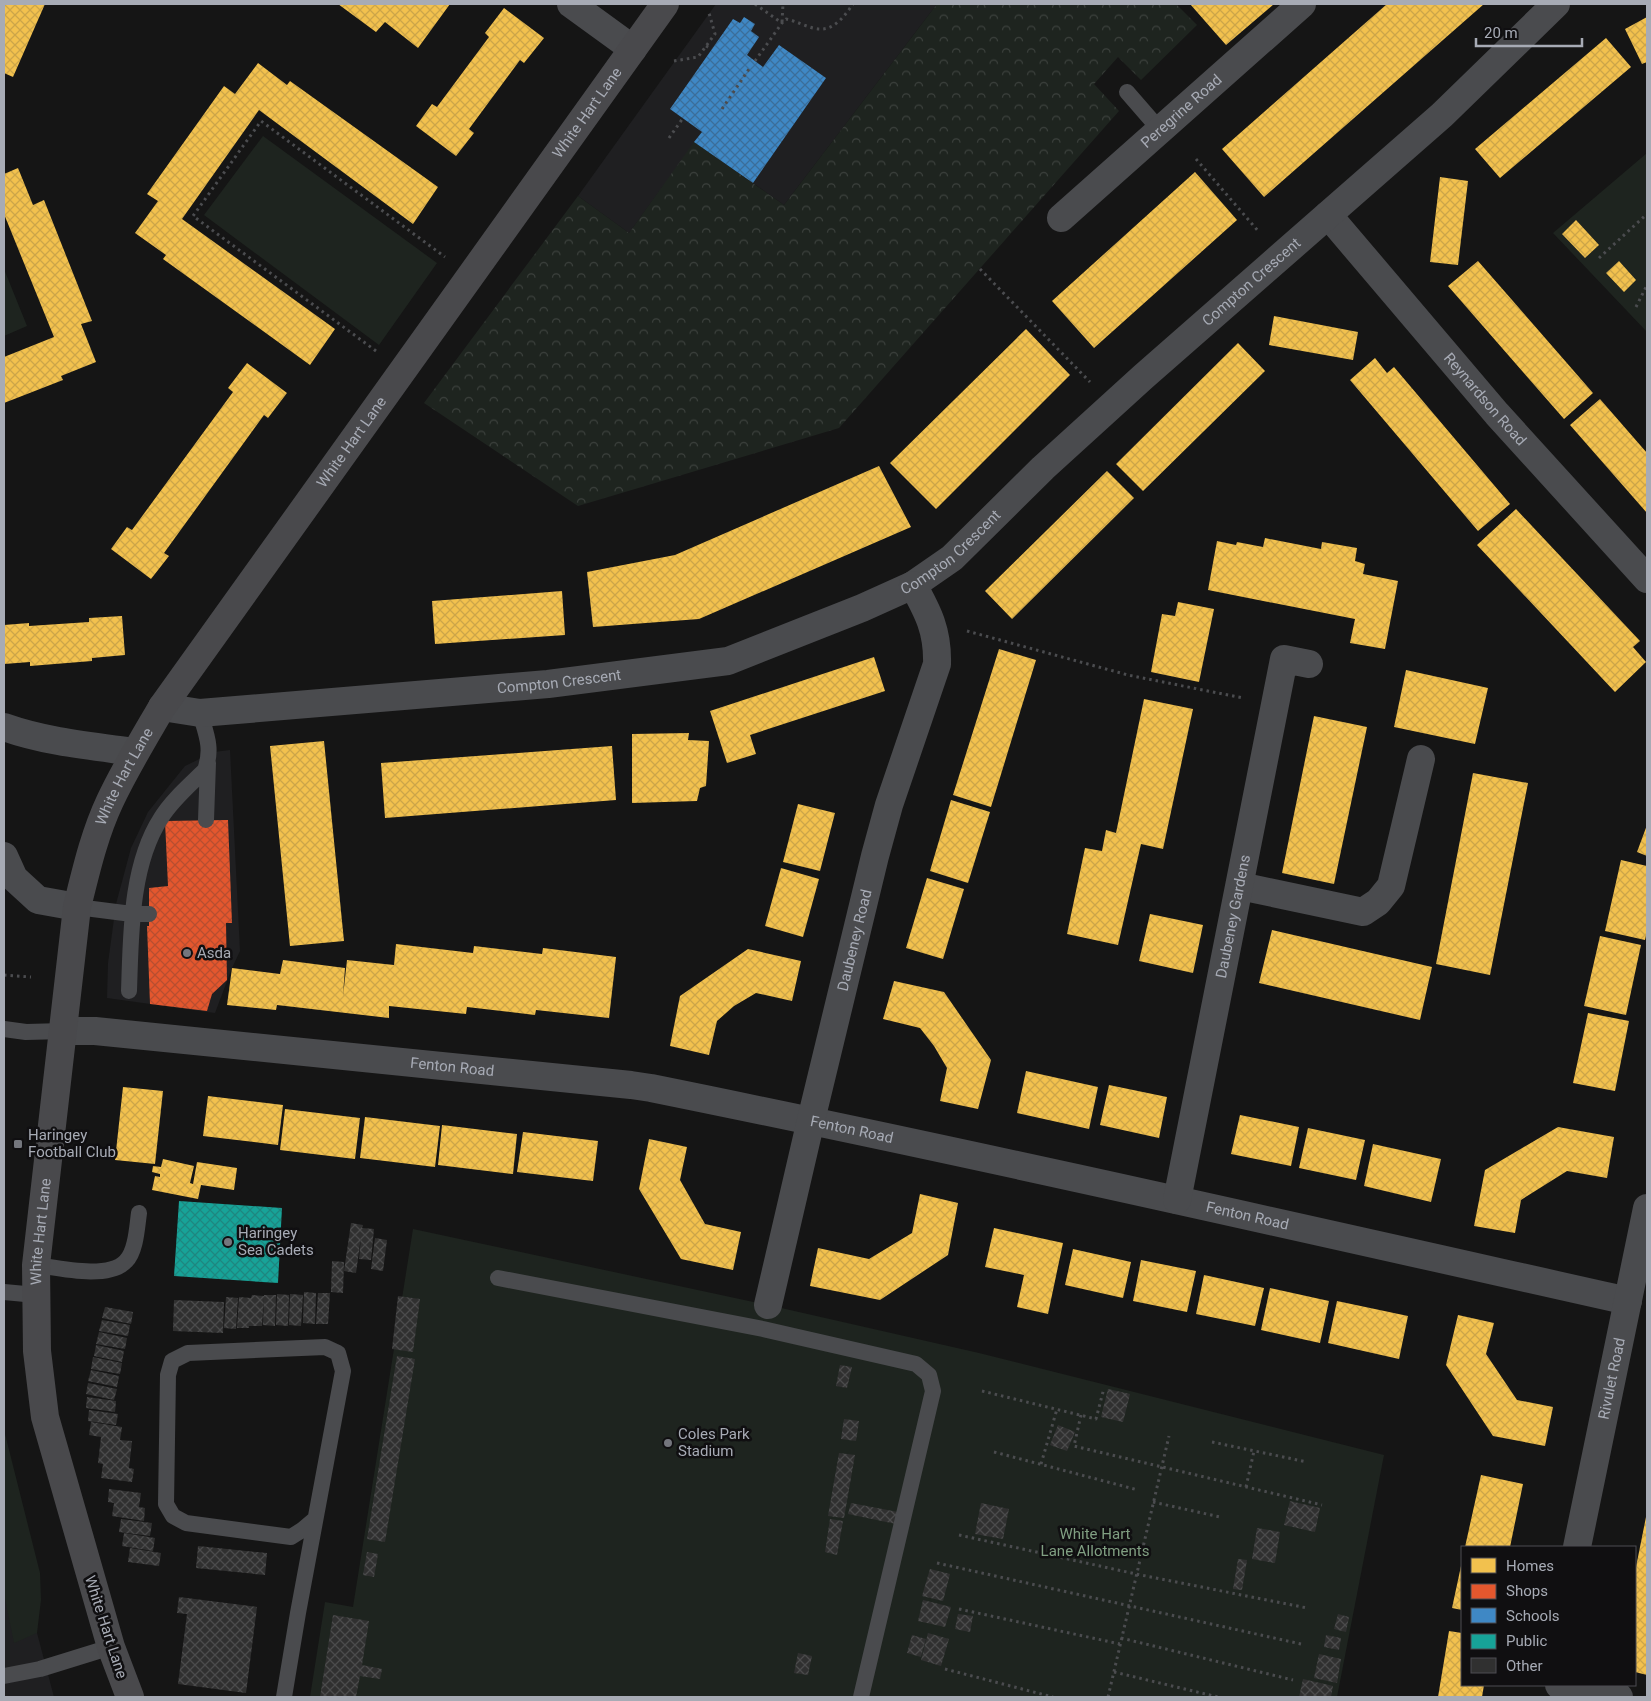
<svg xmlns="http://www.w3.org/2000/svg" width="1651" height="1701" font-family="Roboto,sans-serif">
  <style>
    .built { fill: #1f1f21 }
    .green { fill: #1e241f }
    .forest { fill: url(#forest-crowns) }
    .homes { fill: url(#homes-cross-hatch) }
    .shops { fill: url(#shops-cross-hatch) }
    .schools { fill: url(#schools-cross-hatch) }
    .public { fill: url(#public-cross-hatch) }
    .building { fill: url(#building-cross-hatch) }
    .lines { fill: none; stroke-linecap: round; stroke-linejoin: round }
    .path { stroke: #4b4c4f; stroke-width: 3; stroke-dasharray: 2.5 4; stroke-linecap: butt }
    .lane { stroke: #4a4b4e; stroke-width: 16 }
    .street { stroke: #4a4b4e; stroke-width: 28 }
    .secondary { stroke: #49494c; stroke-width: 28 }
    .poi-dot { fill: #74767d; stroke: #100f11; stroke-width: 2 }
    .labels { text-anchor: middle; stroke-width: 5; stroke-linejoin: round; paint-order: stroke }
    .street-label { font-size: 15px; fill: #a7abb5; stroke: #100f11 }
    .poi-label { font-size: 15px; fill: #a7abb5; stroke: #100f11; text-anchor: start }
    .park-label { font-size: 15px; fill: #809f82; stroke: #100f11 }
  </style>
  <defs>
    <pattern id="forest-crowns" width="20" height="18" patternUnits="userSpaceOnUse" patternTransform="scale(1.25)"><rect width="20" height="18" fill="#1e241f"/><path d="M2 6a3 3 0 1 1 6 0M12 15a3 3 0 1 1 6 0" fill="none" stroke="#3c413d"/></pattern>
    <pattern id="homes-cross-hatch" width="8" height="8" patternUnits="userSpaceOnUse" patternTransform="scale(1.25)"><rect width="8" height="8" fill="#f2c14e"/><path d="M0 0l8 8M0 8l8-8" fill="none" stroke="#cca549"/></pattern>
    <pattern id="shops-cross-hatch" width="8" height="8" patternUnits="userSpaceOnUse" patternTransform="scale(1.25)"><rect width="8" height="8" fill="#e4572e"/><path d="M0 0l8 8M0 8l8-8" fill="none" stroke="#b84e30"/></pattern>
    <pattern id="schools-cross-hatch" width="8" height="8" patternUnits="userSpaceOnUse" patternTransform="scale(1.25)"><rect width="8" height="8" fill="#3f88c5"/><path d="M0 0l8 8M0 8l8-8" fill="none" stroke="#3b6e9a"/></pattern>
    <pattern id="public-cross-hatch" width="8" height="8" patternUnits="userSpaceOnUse" patternTransform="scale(1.25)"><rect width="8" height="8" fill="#17a398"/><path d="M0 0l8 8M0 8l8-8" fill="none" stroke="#1e8780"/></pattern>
    <pattern id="building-cross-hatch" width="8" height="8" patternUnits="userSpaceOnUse" patternTransform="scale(1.25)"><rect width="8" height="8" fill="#303030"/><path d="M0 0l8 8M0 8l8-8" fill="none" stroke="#4b4b4c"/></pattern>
  </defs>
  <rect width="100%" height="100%" fill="#151515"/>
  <path class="built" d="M716,4H937L784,205L695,142L629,233L578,196Z
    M230,750L240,951L232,968L215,1013L107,998L108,963L116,904L131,848L148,812L185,766L214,752Z
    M4,1490L37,1633L54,1697H4Z"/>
  <path class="green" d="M263,136L437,263L379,345L204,215Z
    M1647,153V332L1553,233Z
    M4,269L27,326L4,336Z
    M413,1229L768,1305L979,1353L1384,1455L1337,1697H310L325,1602L353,1607Z
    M4,1430L40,1573L41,1600L37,1633L14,1643L4,1594Z"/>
  <path class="forest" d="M937,4H1176L1197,25L1141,80L1118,57L1094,84L1119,111L839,428L578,506L424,403L578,196L629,233L694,142L784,205Z"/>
  <path class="homes" d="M4,4H45L13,77L4,73Z
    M338,4H450L418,48L385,22L376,32Z
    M1190,4H1274L1226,45Z
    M1387,4H1484L1264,197L1222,149Z
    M504,8L544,38L524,63L520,60L469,129L474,133L456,156L416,126L432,104L437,107L489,37L485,33Z
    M1647,17V62L1642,64L1625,29Z
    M1606,38L1631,67L1500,178L1475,149Z
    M258,63L287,85L290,81L438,187L413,224L259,110L182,219L335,329L310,365L163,259L166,255L135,233L158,201L147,194L224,86L235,94Z
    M18,168L33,205L44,200L92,321L81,324L96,362L61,376L63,380L4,403V357L54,337L4,214V174Z
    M1195,172L1237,220L1094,348L1052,301Z
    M1440,177L1468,181L1458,265L1430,262Z
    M1576,220L1599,245L1585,258L1562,234Z
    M1478,261L1593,393L1564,419L1448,286Z
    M1619,261L1636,280L1624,292L1606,273Z
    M1274,316L1358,332L1353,360L1269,345Z
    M1026,329L1070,375L936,509L890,463Z
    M1238,343L1265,371L1143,491L1116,464Z
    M1375,358L1387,373L1394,367L1510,504L1478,531L1350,380Z
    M247,363L287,393L268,418L264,415L164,553L169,556L151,579L111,549L127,527L132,530L233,392L228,388Z
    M1600,399L1647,453V513L1570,425Z
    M879,466L911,527L699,619L593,627L587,572L675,555Z
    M1107,471L1134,498L1012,619L985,591Z
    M1516,509L1640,641L1633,647L1646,662L1615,692L1477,545Z
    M1265,538L1321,549L1322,542L1357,548L1355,561L1365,564L1363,574L1398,581L1385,649L1350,643L1355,619L1208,590L1217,541L1236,545L1237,542L1263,547Z
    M562,591L565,635L435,644L432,601Z
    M1178,602L1214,609L1199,682L1151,672L1162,614L1175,616Z
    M122,616L125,655L92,658V661L30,666V662L4,664V625L29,623V626L89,622V618Z
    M999,649L1036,660L991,807L953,795Z
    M874,657L885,691L750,735L756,754L727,763L710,711Z
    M1406,670L1488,688L1475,744L1394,727Z
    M1144,699L1193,709L1163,849L1141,844L1118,945L1067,934L1085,848L1102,851L1106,830L1116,833Z
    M1314,716L1367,727L1334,884L1282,873Z
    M689,733L688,740L709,741L706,786L700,788L697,801L632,803V734Z
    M324,741L344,941L290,946L270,746Z
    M612,746L616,800L385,818L381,763Z
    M1473,773L1528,783L1490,975L1436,964Z
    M951,800L990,812L968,883L930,871Z
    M798,804L835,813L820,871L783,862Z
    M1647,825V856L1637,852Z
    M1621,860L1647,866V931L1645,940L1605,931Z
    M781,868L819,879L803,937L765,926Z
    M927,878L964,889L943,959L906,948Z
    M1150,914L1203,925L1193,973L1139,961Z
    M1272,930L1432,967L1420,1020L1259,983Z
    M1600,936L1641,945L1626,1015L1584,1006Z
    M396,944L473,953L474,946L542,954L543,948L616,957L609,1018L536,1010L535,1015L467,1007L466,1014L389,1006V1018L277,1005L276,1010L227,1005L232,968L280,974L283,960L345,968L343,996L347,960L394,965Z
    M748,949L801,961L792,1001L756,993L734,1006L717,1021L709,1055L670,1046L680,996Z
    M894,981L944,992L991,1060L978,1109L940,1101L947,1068L934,1046L920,1028L883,1019Z
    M1588,1013L1629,1021L1615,1091L1573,1083Z
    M1026,1071L1098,1087L1089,1129L1017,1113Z
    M1109,1085L1167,1097L1159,1138L1100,1125Z
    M123,1087L163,1091L155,1164L115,1160Z
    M208,1096L283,1105L278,1145L203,1136Z
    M285,1109L360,1118L355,1159L280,1150Z
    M1240,1115L1299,1127L1291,1166L1231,1154Z
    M365,1117L440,1126L435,1167L360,1158Z
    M442,1125L517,1134L513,1174L438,1165Z
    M1558,1127L1614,1137L1607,1178L1567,1171L1521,1200L1515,1233L1474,1226L1485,1170Z
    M1308,1128L1365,1140L1356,1180L1299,1168Z
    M523,1132L598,1141L593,1181L517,1172Z
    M649,1139L687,1147L680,1180L705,1224L741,1232L733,1270L681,1259L639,1189Z
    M1373,1144L1441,1159L1431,1202L1364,1186Z
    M163,1159L194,1166L190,1183L193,1184L197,1162L237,1168L234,1190L201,1185L198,1199L152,1190L155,1176L160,1177V1174L152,1172L153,1166L161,1167Z
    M920,1194L958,1203L948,1255L880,1300L810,1286L818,1248L869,1259L912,1233Z
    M994,1228L1063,1243L1048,1314L1017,1307L1024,1275L985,1267Z
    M1073,1249L1131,1262L1123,1298L1065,1285Z
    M1141,1260L1196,1271L1187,1312L1133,1301Z
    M1204,1275L1264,1288L1255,1326L1196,1314Z
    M1270,1288L1329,1301L1320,1343L1261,1330Z
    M1337,1301L1408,1316L1399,1359L1328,1343Z
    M1458,1315L1494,1323L1486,1354L1517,1400L1553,1407L1545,1446L1493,1436L1446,1365Z
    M1481,1475L1523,1484L1510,1547H1465Z
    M1646,1517H1647V1675L1635,1672V1572Z
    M1461,1566H1462V1610L1452,1608Z
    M1449,1631L1462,1633V1685H1484L1482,1697H1438Z"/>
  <path class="shops" d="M228,820L232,923H226L227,980L212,994L207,1011L150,1004L147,926H149V888L168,886L165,821Z"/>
  <path class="schools" d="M744,17L755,24L751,31L759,37L747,55L763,67L779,45L826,78L753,183L694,142L702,132L670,109L733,19L740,23Z"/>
  <path class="public" d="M179,1201L282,1208L278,1283L174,1276Z"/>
  <path class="building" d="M351,1223L363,1225L362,1228L374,1229L371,1260L359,1259L361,1237L356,1273L344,1271Z
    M375,1238L387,1240L383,1271L371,1269Z
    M332,1261L344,1262L343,1293L331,1292Z
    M304,1292L316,1293L315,1324L303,1323Z
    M318,1293H330L328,1324H316Z
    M277,1294L289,1295L288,1326L276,1325Z
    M290,1294L303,1295L301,1326L289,1325Z
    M252,1295L264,1296L262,1326H249V1328H237L239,1297L251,1298Z
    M264,1295H276L275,1326L263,1325Z
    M398,1296L420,1299L413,1352L392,1349Z
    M226,1297L238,1298L236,1329L224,1328Z
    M174,1300L224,1302L223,1333L173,1331Z
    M105,1307L133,1312L131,1324L102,1318Z
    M102,1320L130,1325L128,1336L99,1331Z
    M99,1332L127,1338L125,1349L96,1344Z
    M96,1345L124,1351L122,1362L94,1356Z
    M397,1356L415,1359L385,1542L367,1539Z
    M93,1357L122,1363L120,1374L91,1369Z
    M840,1365L852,1367L847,1388L836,1386Z
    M91,1370L119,1376L117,1387L88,1381Z
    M88,1383L117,1389L114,1400L86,1394Z
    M1108,1389L1130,1394L1123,1422L1101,1417Z
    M87,1397L116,1401L115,1412L86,1408Z
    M89,1410L118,1414L116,1425L88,1421Z
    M844,1419L859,1421L856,1441L841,1439Z
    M91,1422L122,1427L120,1440L132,1441L129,1468L134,1469L132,1482L101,1478L103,1464L98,1463L101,1437L89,1435Z
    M1058,1425L1075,1432L1067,1451L1050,1445Z
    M839,1453L855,1455L844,1518L828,1516Z
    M109,1489L141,1493L139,1507L145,1508L144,1521L112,1516L114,1503L108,1502Z
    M1290,1501L1320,1508L1315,1532L1284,1525Z
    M851,1503L898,1512L896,1524L848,1514Z
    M981,1503L1009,1509L1003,1539L975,1534Z
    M121,1519L152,1523L150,1536L119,1532Z
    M830,1519L843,1521L837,1555L825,1552Z
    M1257,1528L1280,1532L1275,1563L1252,1559Z
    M124,1533L155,1538L153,1551L122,1546Z
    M198,1546L267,1553L265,1575L196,1568Z
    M130,1548L161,1553L159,1566L128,1562Z
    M367,1552L378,1554L374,1577L363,1575Z
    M1238,1559L1247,1560L1242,1590L1233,1589Z
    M930,1569L950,1574L943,1601L922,1596Z
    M179,1597L257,1607L246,1693L178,1684L187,1614L177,1613Z
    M923,1600L951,1607L945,1627L918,1621Z
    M958,1614L973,1616L970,1632L955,1629Z
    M1338,1614L1349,1617L1346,1632L1334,1629Z
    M333,1615L369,1621L362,1665L382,1669L380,1679L360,1676L356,1697H320Z
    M928,1633L949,1639L941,1666L921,1660Z
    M912,1635L926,1639L921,1657L907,1653Z
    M1326,1635L1341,1638L1339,1650L1324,1647Z
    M798,1653L812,1656L808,1675L794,1673Z
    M1319,1654L1341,1659L1337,1683L1314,1678Z
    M1303,1679L1333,1686L1331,1697H1299Z"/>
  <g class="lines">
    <path class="path" d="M755,4L782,23
      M782,22L783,4
      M706,46L712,49
      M674,61L698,57L715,34L709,13
      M755,61L782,23L786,19C797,21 810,29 820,29C835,30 846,14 853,4
      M722,109L749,69
      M669,138L683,118
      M1196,159L1259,232
      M1599,258L1647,214
      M980,269L1090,382
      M1636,307L1647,285
      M376,351L193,216L261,121L445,257
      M967,631L1128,675L1243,698
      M4,975L31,977
      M982,1391L1096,1419L1104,1388
      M1081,1415L1074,1446L1322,1505
      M1212,1442L1307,1462
      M994,1452L1138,1490
      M1041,1464L1057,1409
      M1246,1487L1254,1451
      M1153,1502L1220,1517
      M959,1535L1136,1574L1307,1608
      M937,1563L1301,1644
      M959,1609L1120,1644
      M1121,1638L1293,1680
      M945,1669L1053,1697
      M1114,1672L1218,1697
      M1108,1697L1169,1436"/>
    <path class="lane" d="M1127,92L1160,130
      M206,820L208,763
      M77,907L132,914H149
      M129,991C131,936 130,866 161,818C172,800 190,785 205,770C213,748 206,734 200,713
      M4,1029L26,1032L64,1031
      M36,1265C58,1268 109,1280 126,1261C136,1251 137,1227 139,1213
      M498,1278L763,1329L916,1364L929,1375L933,1391L861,1697
      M4,1292L36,1295
      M4,1676L40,1669L111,1647
      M284,1697L298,1613L343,1371L338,1353L325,1347L188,1353L172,1361L168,1375L166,1504L173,1516L186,1523L291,1537L302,1530L315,1519"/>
    <g class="street">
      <path d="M571,4L633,49"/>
      <path id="s1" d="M1328,215L1497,414L1647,579"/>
      <path id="s2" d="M1061,218L1302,4"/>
      <path id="s3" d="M162,707L200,713L548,684L728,661L862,608L913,585L952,558L1043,468L1143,377L1442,115L1556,4"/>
      <path d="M4,727C46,742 91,746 135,752"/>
      <path d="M4,856L14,878L38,900L77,907"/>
      <path d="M1240,886L1363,912L1378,902L1391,886L1421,759"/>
      <path id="s4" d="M64,1031H95L631,1085L651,1088C977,1154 1302,1228 1628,1301"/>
      <path id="s5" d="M1177,1200L1284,659L1309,664"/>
      <path id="s6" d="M768,1305L811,1120L875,856L889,805L937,664C938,631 928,612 913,585"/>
      <path id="s7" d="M1577,1547L1647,1208"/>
      <path d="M1559,1685L1619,1697"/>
    </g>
    <path class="secondary" id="s8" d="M130,1697L111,1647L45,1417L37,1351L36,1265L77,907C86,871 94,835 110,801C125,769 144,738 162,707L665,4"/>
  </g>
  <g class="poi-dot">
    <circle cx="187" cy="953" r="5"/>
    <rect x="13" y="1139" width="10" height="10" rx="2.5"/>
    <circle cx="228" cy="1242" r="5"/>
    <circle cx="668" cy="1443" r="5"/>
  </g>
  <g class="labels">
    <g class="street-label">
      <text dy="5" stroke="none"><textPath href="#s2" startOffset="161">Peregrine Road</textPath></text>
      <text dy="5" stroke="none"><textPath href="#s8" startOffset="1755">White Hart Lane</textPath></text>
      <text dy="5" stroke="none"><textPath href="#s3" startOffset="1224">Compton Crescent</textPath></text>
      <text dy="5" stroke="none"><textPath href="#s1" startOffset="242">Reynardson Road</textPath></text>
      <text dy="5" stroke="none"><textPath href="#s8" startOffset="1350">White Hart Lane</textPath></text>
      <text dy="5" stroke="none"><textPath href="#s3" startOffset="819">Compton Crescent</textPath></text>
      <text dy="5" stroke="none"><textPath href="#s3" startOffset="399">Compton Crescent</textPath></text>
      <text dy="5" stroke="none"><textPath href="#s8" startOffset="945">White Hart Lane</textPath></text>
      <text dy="5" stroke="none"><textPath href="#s5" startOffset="289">Daubeney Gardens</textPath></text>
      <text dy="5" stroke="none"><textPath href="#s6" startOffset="375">Daubeney Road</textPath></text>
      <text dy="5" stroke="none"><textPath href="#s4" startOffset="390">Fenton Road</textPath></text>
      <text dy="5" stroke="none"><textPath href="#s4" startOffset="795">Fenton Road</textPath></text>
      <text dy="5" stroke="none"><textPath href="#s4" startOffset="1200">Fenton Road</textPath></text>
      <text dy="5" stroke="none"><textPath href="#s8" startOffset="479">White Hart Lane</textPath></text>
      <text dy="5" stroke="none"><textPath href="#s7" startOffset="172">Rivulet Road</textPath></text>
      <text transform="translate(106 1627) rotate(72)" y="5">White Hart Lane</text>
    </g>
    <g class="poi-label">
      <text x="197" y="958">Asda</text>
      <text x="28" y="1140">Haringey<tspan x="28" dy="17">Football Club</tspan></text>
      <text x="238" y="1238">Haringey<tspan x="238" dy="17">Sea Cadets</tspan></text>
      <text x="678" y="1439">Coles Park<tspan x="678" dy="17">Stadium</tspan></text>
    </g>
    <g class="park-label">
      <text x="1095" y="1539">White Hart<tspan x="1095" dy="17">Lane Allotments</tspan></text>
    </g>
  </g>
  <rect width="1651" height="1701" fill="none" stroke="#a7abb5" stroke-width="10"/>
  <rect x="1461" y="1546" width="175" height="140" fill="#100f11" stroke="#4c4d53"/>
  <rect x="1471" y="1558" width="25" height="15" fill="#f2c14e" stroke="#4c4d53"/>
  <text x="1506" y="1571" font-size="15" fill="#a7abb5">Homes</text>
  <rect x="1471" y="1584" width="25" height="15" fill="#e4572e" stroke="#4c4d53"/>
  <text x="1506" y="1596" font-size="15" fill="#a7abb5">Shops</text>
  <rect x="1471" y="1608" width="25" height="15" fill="#3f88c5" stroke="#4c4d53"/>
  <text x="1506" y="1621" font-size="15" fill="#a7abb5">Schools</text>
  <rect x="1471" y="1634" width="25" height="15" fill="#17a398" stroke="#4c4d53"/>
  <text x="1506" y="1646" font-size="15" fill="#a7abb5">Public</text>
  <rect x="1471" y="1658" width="25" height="15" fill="#303030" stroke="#4c4d53"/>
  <text x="1506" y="1671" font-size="15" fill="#a7abb5">Other</text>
  <path d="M1476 38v8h106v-8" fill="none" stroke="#a7abb5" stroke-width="2.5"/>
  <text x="1484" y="38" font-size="15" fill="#a7abb5" stroke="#100f11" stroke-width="4" paint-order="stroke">20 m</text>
</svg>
